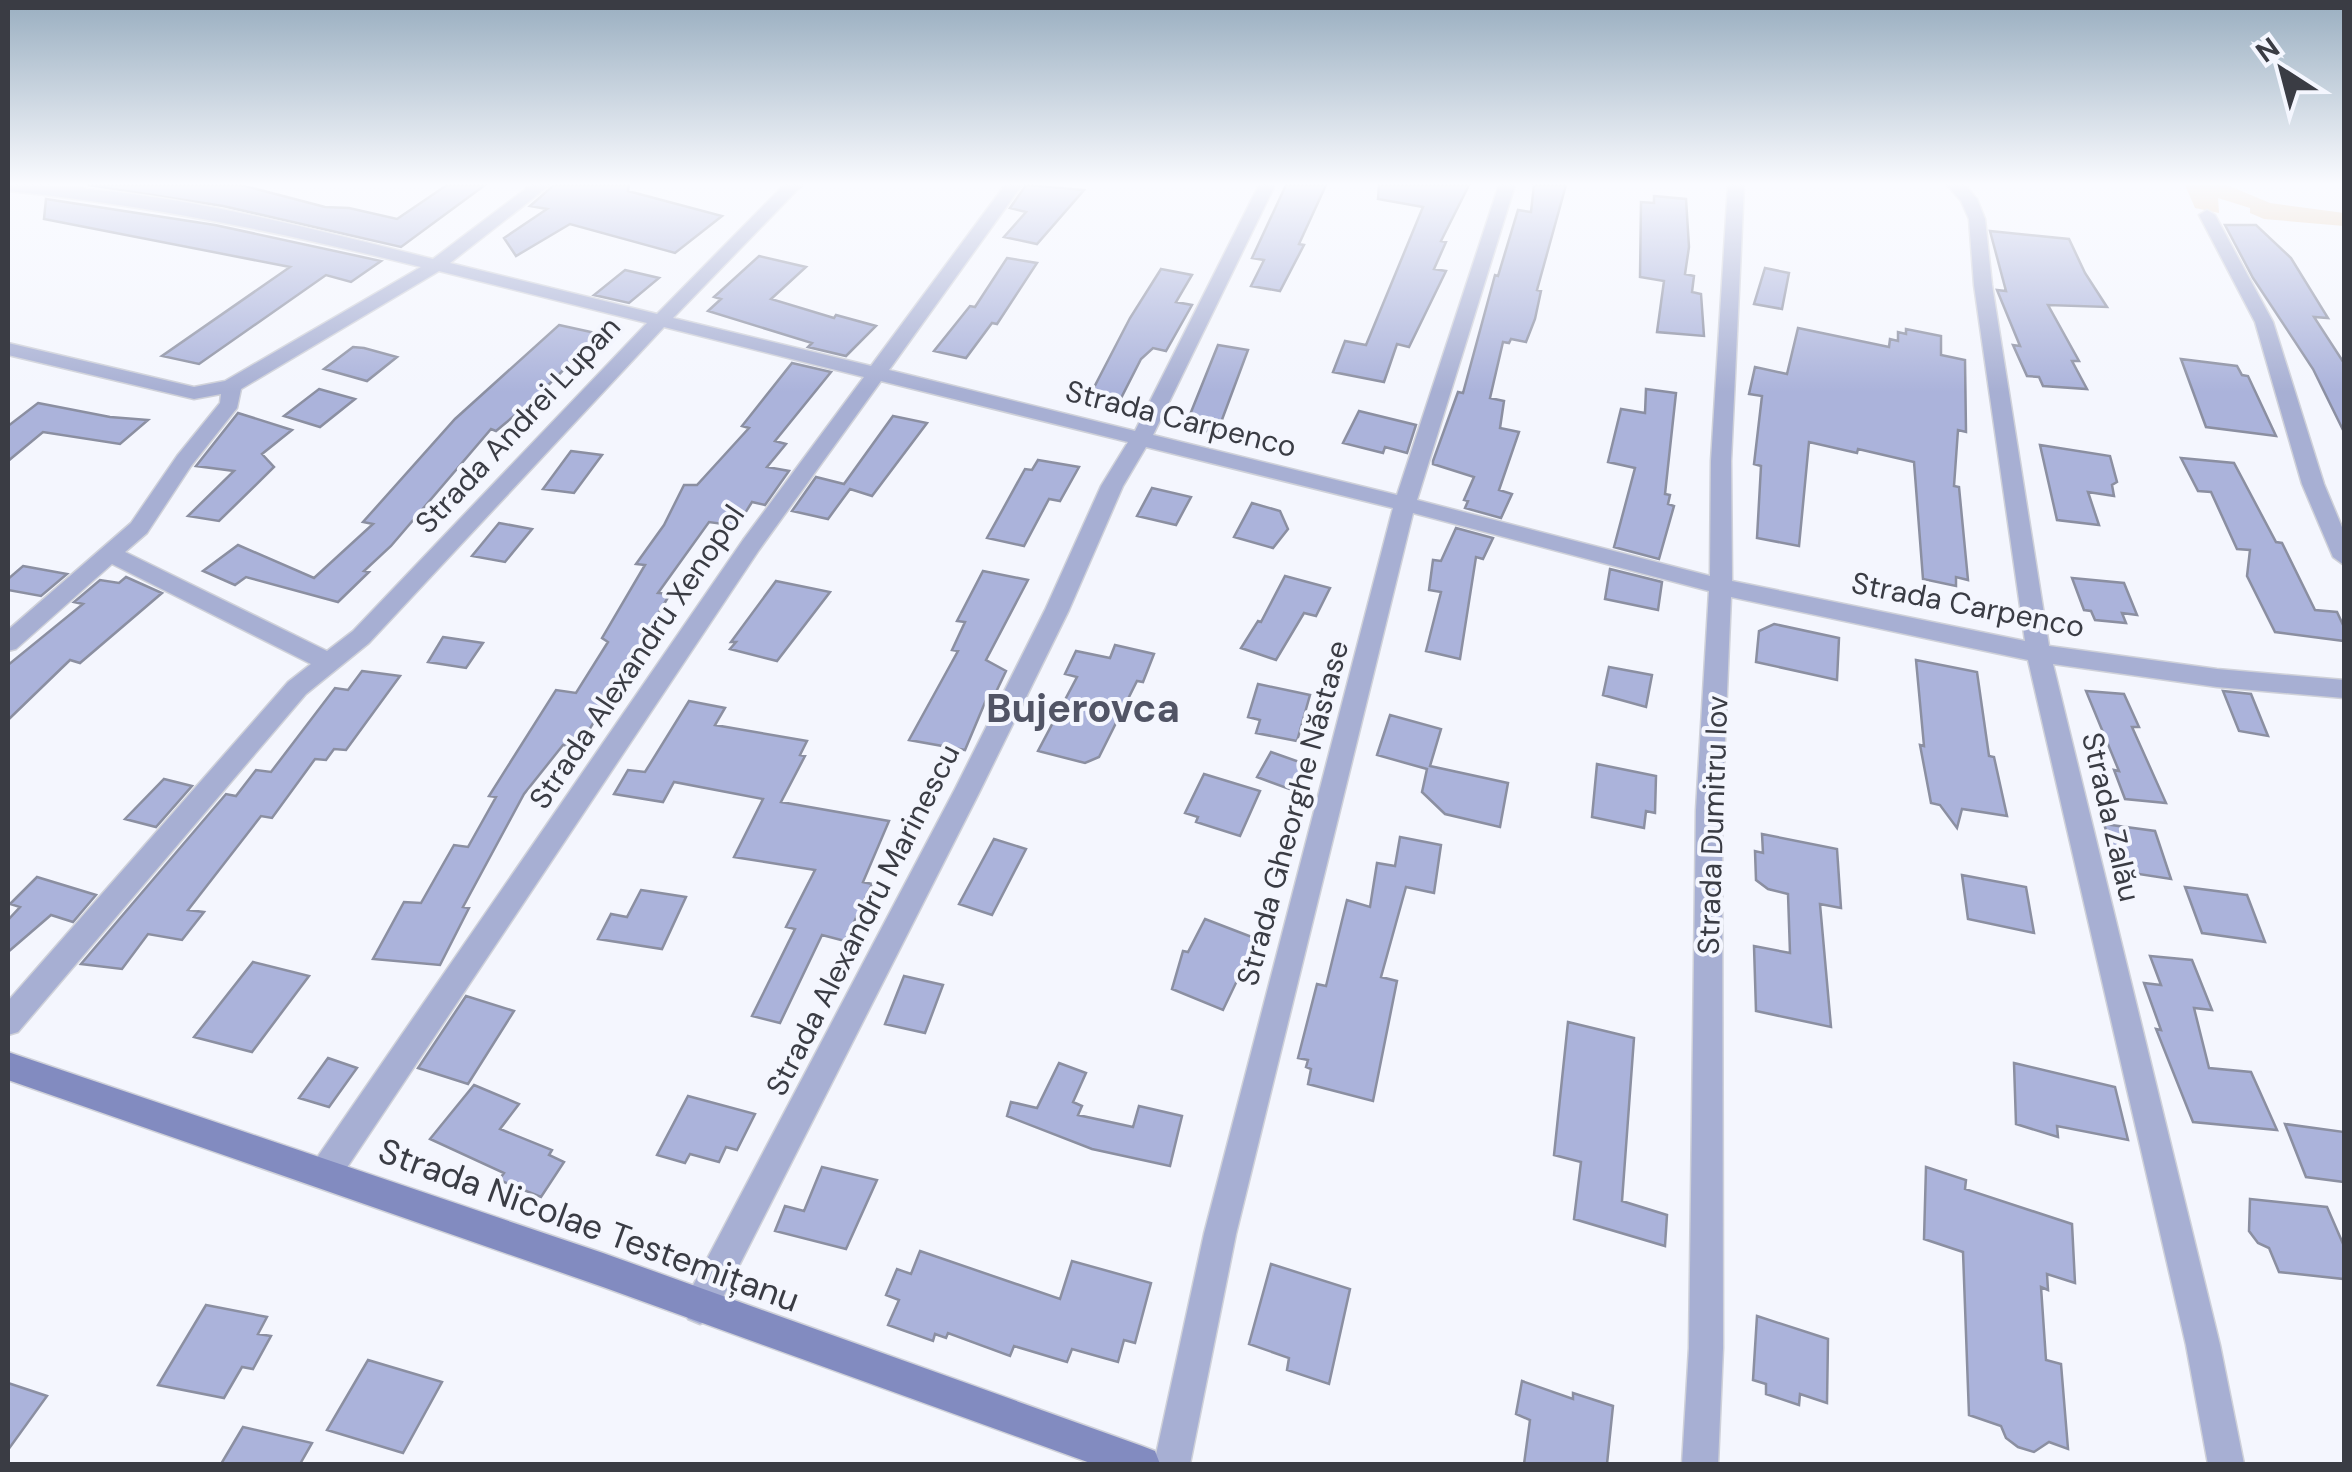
<svg xmlns="http://www.w3.org/2000/svg" width="2352" height="1472" font-family="'DM Sans',sans-serif">
  <style>
    .green { fill: #e8cbaa }
    .building { fill: #abb3db; stroke: #8b8fa1; stroke-width: 2.5 }
    .lines { fill: none; stroke-linecap: round; stroke-linejoin: round }
    .street-casing { stroke: #cfd1d9; stroke-width: 3 }
    .secondary-casing { stroke: #cfd1d9; stroke-width: 3 }
    .street { fill: #a7afd3; fill-rule: evenodd }
    .secondary { fill: #828bc0; fill-rule: evenodd }
    .labels { text-anchor: middle; stroke-width: 8; stroke-linejoin: round; paint-order: stroke }
    .street-label { font-size: 30px; fill: #3a3c44; stroke: #f4f6fe }
    .near-street-label { font-size: 35px; fill: #3a3c44; stroke: #f4f6fe }
    .district-label { font-size: 40px; font-weight: bold; fill: #515465; stroke: #f4f6fe }
  </style>
  <rect width="100%" height="100%" fill="#f4f6fe"/>
  <path class="green" d="M2185,185H2227L2270,203L2344,213V226L2264,219L2250,213V208L2218,198L2219,213L2195,208Z"/>
  <path class="building" d="M88,185H241L325,207L349,208L397,219L447,185H485L401,247L223,206Z
    M554,185H629L628,191L722,216L675,253L570,224L516,256L504,238L547,209L530,206Z
    M1026,185L1084,190L1037,244L1004,237L1026,212L1010,208Z
    M1286,185H1326L1299,244L1304,245L1280,291L1251,286L1264,260L1252,258Z
    M1379,185H1469L1441,241L1446,242L1434,269L1446,271L1409,347L1397,344L1384,382L1333,372L1345,341L1366,345L1423,207L1378,199Z
    M1534,185H1566L1537,290L1541,291L1535,319L1526,342L1511,339L1509,343L1503,342L1490,398L1504,401L1500,428L1519,432L1499,490L1512,494L1501,518L1465,508L1468,501L1464,500L1474,477L1433,464V461L1458,392L1463,393L1495,275L1498,276L1518,210L1531,212Z
    M1654,196L1686,199L1689,247L1685,274L1694,276L1692,292L1701,294L1704,336L1657,332L1664,281L1640,277L1641,202L1654,203Z
    M46,199L215,225L381,261L351,282L326,275L199,364L162,356L290,267L44,219Z
    M2225,225H2256L2291,258L2328,318L2314,317L2344,363V432L2313,369L2253,278Z
    M1990,231L2069,239L2085,273L2107,307L2048,305L2079,361H2072L2087,389L2043,386L2039,377L2027,376L2013,345L2020,346L1997,290L2006,291Z
    M759,256L806,267L771,299L834,318L836,315L876,326L846,356L808,347L812,343L708,311L721,299L714,297Z
    M1007,258L1037,263L997,324L992,323L966,358L934,351L970,306L975,307Z
    M1765,268L1789,273L1782,309L1754,304Z
    M1161,269L1192,275L1176,302L1192,305L1166,351L1153,348L1141,359L1119,402L1089,397L1130,318Z
    M625,270L659,278L629,303L594,295Z
    M559,325L600,334L533,400L496,431L491,429L391,546L364,571L369,572L338,602L246,577L235,585L203,571L238,545L314,578L373,524L363,522L455,419Z
    M1798,328L1889,347L1890,339L1898,341V332L1906,334V329L1941,336V355L1965,360L1966,432L1958,430L1954,486L1959,487L1968,580L1956,577V586L1923,579L1914,462L1858,449L1857,453L1809,442L1799,546L1757,538L1761,466L1754,464L1762,396L1749,394L1755,367L1787,374Z
    M1218,345L1248,350L1217,433L1185,427Z
    M353,347L364,348L397,357L367,381L324,369Z
    M2181,359L2237,366L2242,375L2248,376L2276,436L2206,427Z
    M792,363L831,372L775,441L786,444L767,467L789,471L765,505L752,502L737,526L709,522L658,593L670,594L579,747L563,745L524,794L463,907L469,908L440,965L373,959L404,902L421,903L454,845L468,847L496,797L489,796L556,690L576,693L608,642L602,638L645,565L636,564L664,525L684,485H697L749,428L742,426Z
    M319,389L355,399L320,427L284,416Z
    M1646,389L1676,393L1665,494L1670,495L1668,504L1674,506L1659,559L1614,547L1635,468L1608,462L1621,409L1645,413Z
    M38,403L110,417L148,420L120,444L43,432L8,461V426Z
    M1359,411L1416,425L1407,453L1385,447L1383,453L1343,443Z
    M238,413L292,430L262,454L274,467L219,521L188,516L234,471L196,466Z
    M893,416L927,423L872,496L850,489L828,519L792,511L816,477L844,484Z
    M2040,445L2110,456L2117,482L2112,485L2114,496L2088,492L2099,525L2057,520Z
    M571,451L602,455L574,493L543,489Z
    M2181,458L2234,463L2276,542L2282,543L2315,610L2337,612L2344,627V641L2275,632L2247,576L2250,550L2237,549L2211,492L2198,491Z
    M1038,460L1079,467L1060,501L1049,499L1024,546L987,538L1025,469L1032,470Z
    M1152,488L1191,497L1176,525L1137,516Z
    M1252,503L1280,511L1288,529L1273,548L1234,537Z
    M499,523L532,529L505,562L472,556Z
    M1456,528L1493,538L1483,559L1476,557L1460,659L1426,651L1441,592L1429,590L1433,560L1441,561Z
    M23,566L67,574L41,596L8,590V579Z
    M1610,569L1662,582L1658,610L1605,599Z
    M983,571L1028,580L986,660L1006,671L995,694L989,693L965,750L909,740L958,651L952,650L965,622L957,621Z
    M1285,576L1330,588L1316,616L1304,613L1276,660L1241,648L1258,621L1261,622Z
    M126,577L162,593L80,663L70,660L8,720V665L83,604L74,602L100,580L119,583Z
    M2072,578L2124,583L2137,615L2122,613L2126,623L2095,620L2091,611L2084,610Z
    M776,581L830,592L777,661L730,649L736,642H731Z
    M1774,624L1839,638L1837,680L1756,662L1759,631Z
    M443,637L483,643L466,668L428,662Z
    M1115,645L1154,654L1143,682L1137,681L1099,757L1085,763L1038,751L1077,677L1065,674L1076,651L1110,658Z
    M1916,660L1977,672L1989,756L1994,757L2007,816L1962,809L1957,828L1940,805L1931,803L1920,745L1924,746Z
    M1609,667L1652,675L1646,707L1603,695Z
    M362,671L400,676L346,750L334,749L326,760L315,759L272,818L261,816L188,910L204,912L182,940L148,934L122,969L81,964L226,794L236,796L256,770L271,772L335,688L348,690Z
    M1258,684L1310,695L1297,741L1256,733L1260,720L1248,717Z
    M2086,691L2124,694L2139,727H2132L2166,803L2125,799L2114,770L2119,771Z
    M2223,691L2251,694L2268,736L2239,731Z
    M689,701L725,708L715,725L807,741L800,755L805,756L781,802L889,821L863,882L872,884L845,941L822,935L780,1023L752,1016L795,929L786,927L815,870L734,857L763,799L674,782L663,802L614,794L628,770L645,772Z
    M1390,715L1441,729L1430,766L1508,783L1500,827L1445,814L1422,792L1427,769L1377,755Z
    M1271,752L1305,764L1292,790L1257,777Z
    M1597,764L1656,776L1655,813L1646,811L1644,828L1592,817Z
    M1204,774L1260,791L1240,836L1196,822L1198,817L1185,813Z
    M164,779L192,786L156,827L125,819Z
    M2104,824L2155,831L2171,879L2119,871Z
    M1762,834L1837,849L1841,908L1820,904L1831,1027L1756,1011L1754,946L1790,953L1788,894L1768,889L1756,880L1755,851L1763,853Z
    M1400,837L1441,845L1434,893L1406,887L1381,977L1397,981L1373,1101L1308,1084L1311,1069L1306,1067L1308,1060L1298,1058L1317,984L1326,986L1347,900L1370,907L1377,863L1395,866Z
    M994,839L1026,849L992,915L959,904Z
    M1962,875L2026,887L2034,933L1968,919Z
    M37,877L96,895L73,922L51,915L8,952V920L20,907L10,904Z
    M2185,887L2247,895L2265,942L2202,933Z
    M641,890L686,897L662,949L598,939L611,914L627,917Z
    M1205,919L1257,939L1223,1010L1172,989L1183,951L1188,952Z
    M2150,956L2192,960L2212,1010L2194,1008L2209,1068L2251,1072L2277,1130L2193,1122L2156,1029L2161,1030L2144,983L2161,985Z
    M253,962L309,976L252,1052L194,1037Z
    M904,976L943,985L925,1033L885,1024Z
    M466,996L514,1011L468,1084L418,1068Z
    M1568,1022L1634,1038L1622,1201L1667,1215L1665,1246L1574,1219L1581,1162L1554,1155Z
    M328,1058L357,1068L329,1107L299,1098Z
    M1059,1063L1086,1073L1073,1102L1082,1106L1078,1115L1133,1127L1139,1106L1182,1116L1170,1166L1092,1149L1007,1116L1011,1102L1037,1108Z
    M2014,1063L2115,1087L2128,1140L2057,1126L2058,1137L2016,1124Z
    M474,1085L519,1104L500,1129L552,1150L549,1155L564,1162L541,1197L499,1180L504,1173L430,1139Z
    M688,1096L755,1114L737,1150L726,1147L719,1162L690,1154L685,1163L657,1155Z
    M2285,1124L2344,1132V1182L2306,1177Z
    M822,1167L877,1180L846,1249L775,1231L785,1206L804,1211Z
    M1926,1167L1966,1180L1965,1189L2072,1224L2075,1283L2047,1274L2048,1290L2041,1287L2046,1360L2061,1364L2068,1449L2049,1442L2034,1452L2018,1447L2006,1438L2001,1426L1969,1415L1963,1252L1924,1239Z
    M2250,1199L2327,1207L2344,1246V1279L2279,1272L2269,1248L2258,1243L2249,1231Z
    M920,1251L1060,1299L1072,1261L1151,1283L1135,1343L1124,1340L1118,1362L1072,1349L1067,1362L1014,1346L1010,1356L948,1333L946,1338L935,1334L933,1341L888,1325L899,1300L886,1295L897,1269L911,1274Z
    M1271,1264L1350,1289L1329,1384L1287,1370L1289,1358L1249,1344Z
    M206,1305L267,1317L258,1334L271,1336L253,1369L242,1367L224,1398L158,1385Z
    M1757,1316L1828,1339L1827,1403L1800,1394L1799,1405L1766,1394V1384L1753,1380Z
    M368,1360L442,1382L403,1453L327,1430Z
    M1522,1381L1573,1399V1393L1613,1406L1607,1464H1524L1530,1420L1516,1414Z
    M8,1383L47,1396L8,1450Z
    M243,1427L312,1443L300,1464H221Z"/>
  <g class="lines">
    <g class="street-casing">
      <path id="street" d="M8,185C151,185 295,225 433,259L531,185H550L450,263L657,314L784,185H802L673,318L871,366L1005,185H1022L889,370L1135,431L1259,185H1275L1153,435L1397,495L1499,185H1515L1417,500L1710,576L1711,461L1728,185H1744L1731,461L1732,581L2025,641L1974,285L1969,219L1961,201L1947,185H1965L1977,199L1985,219L1992,285L2049,646L2217,669L2344,680V698L2217,687L2053,664L2220,1345L2244,1464H2208L2186,1345L2028,660L1731,597L1722,810L1723,1348L1718,1464H1682L1689,1348L1696,810L1709,591L1413,513L1236,1234L1190,1464H1154L1204,1234L1393,508L1146,447L1123,486L1069,610L979,793L712,1319L700,1324L688,1319L683,1307L688,1295L955,789L1045,610L1101,486L1128,442L881,381L759,550L336,1184L325,1189L314,1184L309,1173L314,1162L743,540L864,377L664,327L369,643L306,694L18,1032L8,1035V1001L288,682L311,664L112,564L16,649L8,651V630L131,523L177,456L220,403L221,394L194,399L8,355V343L194,387L225,381L421,267C285,233 148,205 8,191ZM439,271L647,323L353,631L327,651L125,552L147,533L191,466L237,408L241,389Z
        M2207,210L2215,215L2273,322L2324,484L2344,532V565L2333,557L2302,484L2255,322L2199,215Z"/>
    </g>
    <g class="secondary-casing">
      <path id="secondary" d="M8,1052L603,1253L1142,1446L1155,1451L1160,1464H1093L603,1287L8,1080Z"/>
    </g>
    <use href="#street" class="street"/>
    <use href="#secondary" class="secondary"/>
  </g>
  <linearGradient id="sky" x2="0" y2="1"><stop stop-color="#99aec0"/><stop offset="0.47" stop-color="#fafbff"/><stop offset="1" stop-color="#fafbff" stop-opacity="0"/></linearGradient>
  <rect width="2352" height="392" fill="url(#sky)"/>
  <g class="labels">
    <g class="street-label">
      <text transform="translate(1181 419) rotate(14)" y="10">Strada Carpenco</text>
      <text transform="translate(518 425) rotate(-47)" y="10">Strada Andrei Lupan</text>
      <text transform="translate(1968 605) rotate(11)" y="10">Strada Carpenco</text>
      <text transform="translate(637 657) rotate(-56)" y="10">Strada Alexandru Xenopol</text>
      <text transform="translate(1293 813) rotate(-75)" y="10">Strada Gheorghe Năstase</text>
      <text transform="translate(2111 817) rotate(77)" y="10">Strada Zalău</text>
      <text transform="translate(1713 825) rotate(-88)" y="10">Strada Dumitru Iov</text>
      <text transform="translate(863 920) rotate(-63)" y="10">Strada Alexandru Marinescu</text>
    </g>
    <g class="near-street-label">
      <text transform="translate(589 1225) rotate(20)" y="12">Strada Nicolae Testemițanu</text>
    </g>
    <g class="district-label">
      <text x="1083" y="722">Bujerovca</text>
    </g>
  </g>
  <rect width="2352" height="1472" fill="none" stroke="#3a3c44" stroke-width="20"/>
  <g transform="translate(2282 70) rotate(324)" stroke="#f4f6fe" stroke-width="8" paint-order="stroke">
  <path d="M0-8L18 38L0 25L-18 38Z" fill="#3a3c44"/>
  <text y="-15" font-size="28" font-weight="bold" text-anchor="middle" fill="#3a3c44">N</text>
  </g>
</svg>
